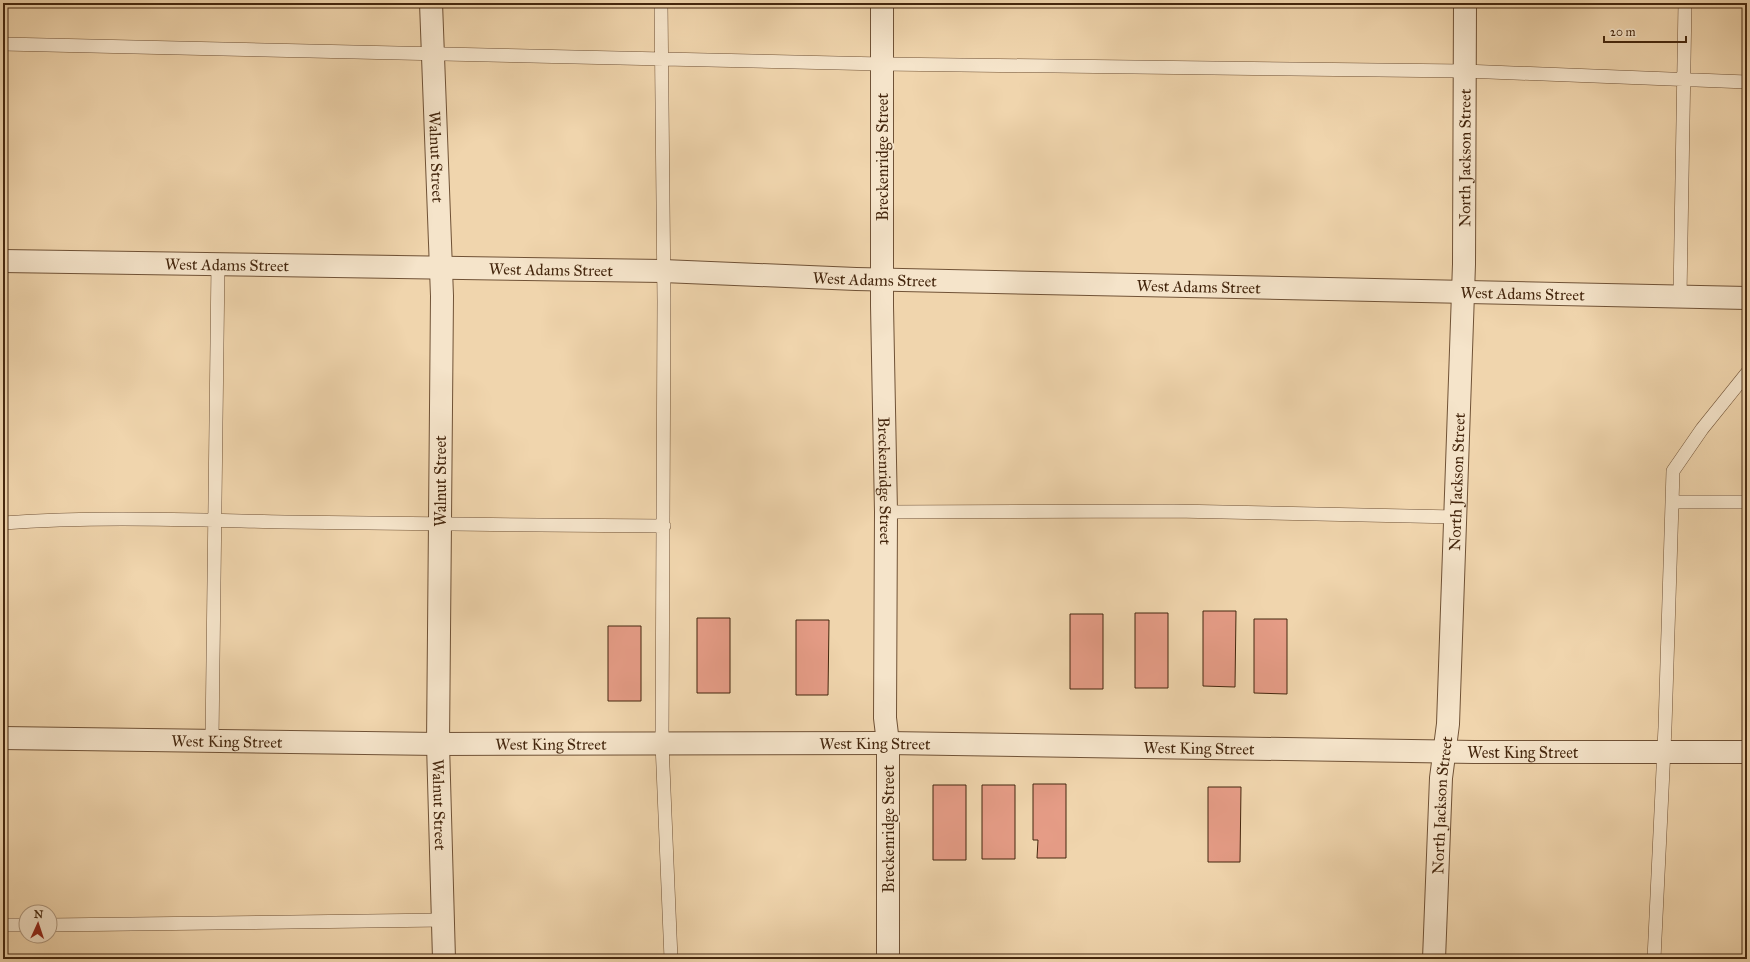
<svg xmlns="http://www.w3.org/2000/svg" width="1750" height="962" font-family="'IM FELL Great Primer',serif">
  <style>
    .building { fill: #e59c86; stroke: #45270e }
    .lines { fill: none; stroke-linecap: round; stroke-linejoin: round }
    .service-casing { stroke: #705236; stroke-width: 14 }
    .minor-casing { stroke: #705236; stroke-width: 24 }
    .service { stroke: #f5e4ca; stroke-width: 13 }
    .minor { stroke: #f5e4ca; stroke-width: 22 }
    .labels { text-anchor: middle; stroke-width: 4; stroke-linejoin: round; paint-order: stroke }
    .street-label { font-size: 16px; fill: #45270e; stroke: #f5e4ca }
  </style>
  <rect width="100%" height="100%" fill="#f0d5ad"/>
  <filter id="stains"><feTurbulence type="fractalNoise" baseFrequency=".005" numOctaves="4"/><feColorMatrix values="0 0 0 0 .2 0 0 0 0 .09 0 0 0 0 .02 0 0 0 .5 -.17"/></filter>
  <radialGradient id="worn" r=".72"><stop offset=".6" stop-color="#630" stop-opacity="0"/><stop offset="1" stop-color="#630" stop-opacity=".3"/></radialGradient>
  <path class="building" d="M1203,611H1236L1235,687L1203,686Z
    M1135,613H1168V688H1135Z
    M1070,614H1103V689H1070Z
    M697,618H730V693H697Z
    M1254,619H1287V694L1254,693Z
    M796,620H829L828,695H796Z
    M608,626H641V701H608Z
    M1033,784H1066V858H1037L1038,840H1033Z
    M933,785H966V860H933Z
    M982,785H1015V859H982Z
    M1208,787H1241L1240,862H1208Z"/>
  <g class="lines">
    <g class="service-casing">
      <path id="service" d="M661,3L664,301L662,743L671,959
        M3,44L882,64L1464,71L1747,82
        M1680,296L1685,3
        M1672,502H1747
        M886,512L1174,511L1456,517
        M3,523C97,516 191,520 285,522C411,524 538,525 664,526
        M212,740L218,264
        M3,925H26
        M50,925L443,920
        M1654,959L1665,727L1673,471L1702,429L1747,373"/>
    </g>
    <g class="minor-casing">
      <g id="minor">
        <path id="s1" d="M431,3L442,296L438,744L444,959"/>
        <path id="s2" d="M882,3V306L886,512L885,718L888,743V959"/>
        <path id="s3" d="M3,261L663,271L856,279L1747,298"/>
        <path id="s4" d="M3,738L438,744L888,743L1474,752H1747"/>
        <path id="s5" d="M1434,959L1441,778L1448,724L1464,264L1465,3"/>
      </g>
    </g>
    <use href="#service" class="service"/>
    <use href="#minor" class="minor"/>
  </g>
  <g class="labels">
    <g class="street-label">
      <text dy="6" stroke="none"><textPath href="#s1" startOffset="154">Walnut Street</textPath></text>
      <text transform="translate(882 157) rotate(-90)" y="6">Breckenridge Street</text>
      <text dy="6" stroke="none"><textPath href="#s5" startOffset="802">North Jackson Street</textPath></text>
      <text dy="6" stroke="none"><textPath href="#s3" startOffset="224">West Adams Street</textPath></text>
      <text dy="6" stroke="none"><textPath href="#s3" startOffset="548">West Adams Street</textPath></text>
      <text dy="6" stroke="none"><textPath href="#s3" startOffset="872">West Adams Street</textPath></text>
      <text dy="6" stroke="none"><textPath href="#s3" startOffset="1196">West Adams Street</textPath></text>
      <text dy="6" stroke="none"><textPath href="#s3" startOffset="1520">West Adams Street</textPath></text>
      <text transform="translate(440 481) rotate(-90)" y="6">Walnut Street</text>
      <text dy="6" stroke="none"><textPath href="#s2" startOffset="478">Breckenridge Street</textPath></text>
      <text dy="6" stroke="none"><textPath href="#s5" startOffset="478">North Jackson Street</textPath></text>
      <text dy="6" stroke="none"><textPath href="#s4" startOffset="224">West King Street</textPath></text>
      <text dy="6" stroke="none"><textPath href="#s4" startOffset="548">West King Street</textPath></text>
      <text dy="6" stroke="none"><textPath href="#s4" startOffset="872">West King Street</textPath></text>
      <text dy="6" stroke="none"><textPath href="#s4" startOffset="1196">West King Street</textPath></text>
      <text dy="6" stroke="none"><textPath href="#s4" startOffset="1520">West King Street</textPath></text>
      <text dy="6" stroke="none"><textPath href="#s1" startOffset="802">Walnut Street</textPath></text>
      <text dy="6" stroke="none"><textPath href="#s5" startOffset="154">North Jackson Street</textPath></text>
      <text transform="translate(888 829) rotate(-90)" y="6">Breckenridge Street</text>
    </g>
  </g>
  <rect width="1750" height="962" fill="none" stroke="#f0d5ad" stroke-width="16"/>
  <rect x="4" y="4" width="1742" height="954" fill="none" stroke="#45270e" stroke-width="2"/>
  <rect x="8" y="8" width="1734" height="946" fill="none" stroke="#45270e"/>
  <g transform="translate(38 924) rotate(3)"><circle r="19" fill="#f5e4ca" stroke="#af987f"/>
  <path d="M0-3L7 15L0 10L-7 15Z" fill="#8f2418"/>
  <text y="-6" font-size="11" font-weight="bold" text-anchor="middle" fill="#45270e">N</text>
  </g>
  <path d="M1604 36v6h82v-6" fill="none" stroke="#45270e" stroke-width="2"/>
  <text x="1610" y="36" font-size="12" fill="#45270e" stroke="#f5e4ca" stroke-width="3" paint-order="stroke">20 m</text>
  <rect width="100%" height="100%" filter="url(#stains)"/>
  <rect width="100%" height="100%" fill="url(#worn)"/>
</svg>
